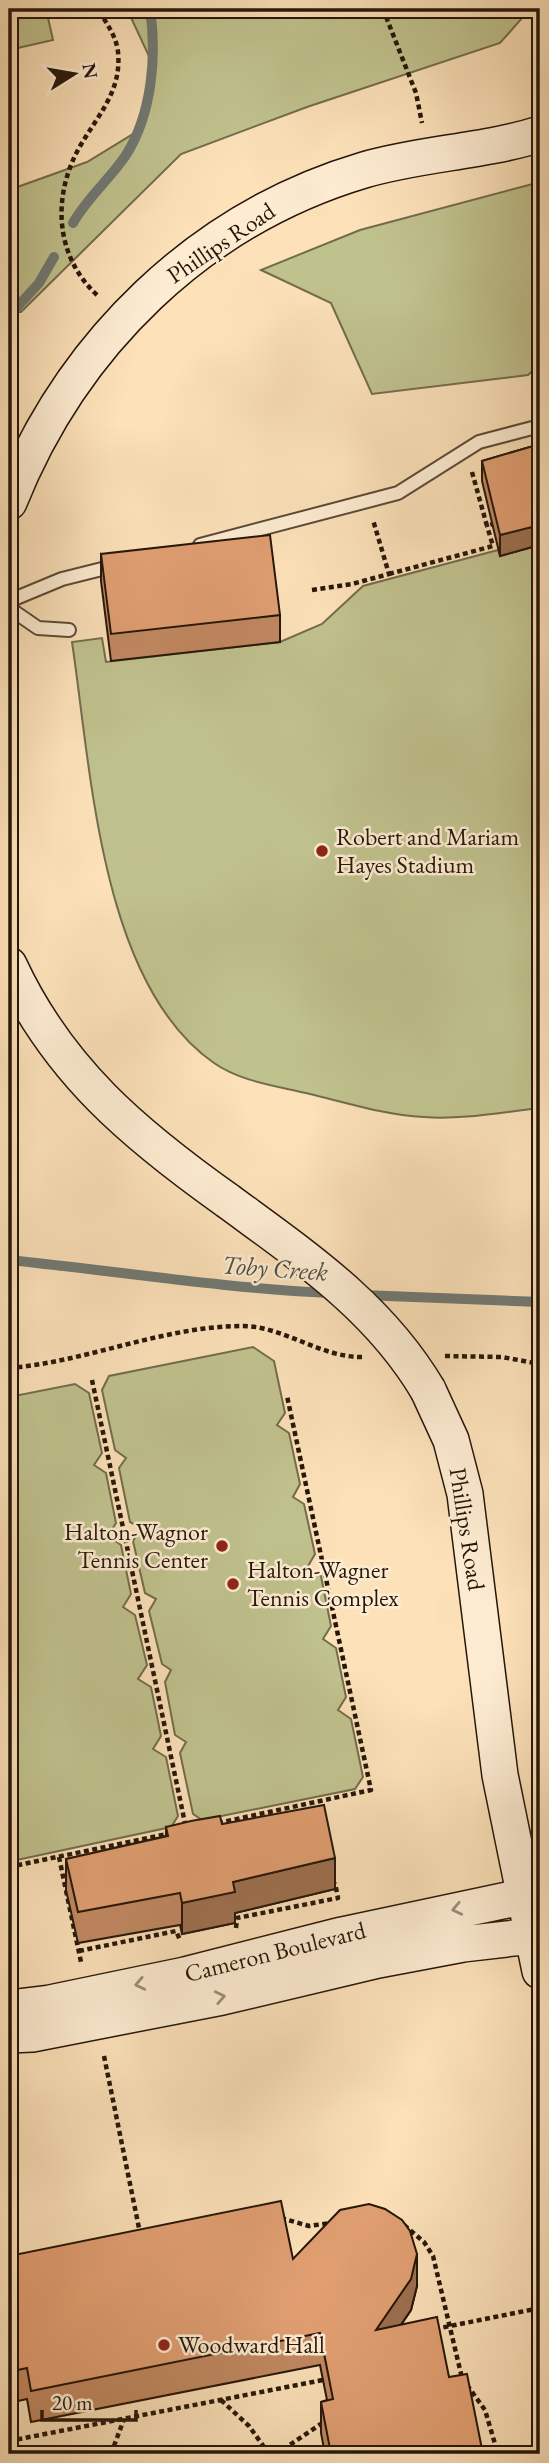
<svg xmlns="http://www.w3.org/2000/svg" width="549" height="2463" font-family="'EB Garamond',serif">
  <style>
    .green { fill: #c0c28e; stroke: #736c4c; stroke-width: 2 }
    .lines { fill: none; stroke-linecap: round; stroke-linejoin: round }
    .stream { stroke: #717973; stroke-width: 10 }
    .lane-casing { stroke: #5c4935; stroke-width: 16 }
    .secondary-casing { stroke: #261609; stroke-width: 38 }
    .path { stroke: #261609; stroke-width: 4.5; stroke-dasharray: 5 3.5; stroke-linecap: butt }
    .lane { stroke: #fdecd2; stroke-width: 12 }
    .secondary { stroke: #fdecd2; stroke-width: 35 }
    .secondary-bridge-casing { stroke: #261609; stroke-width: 38; stroke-linecap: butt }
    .secondary-bridge { stroke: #fdecd2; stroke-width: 35 }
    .wall { fill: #c18861; stroke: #261609; stroke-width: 2 }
    .shaded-wall { fill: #9d6f4f; stroke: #261609; stroke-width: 2 }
    .building { fill: #e09e71; stroke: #261609; stroke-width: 2 }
    .oneway { stroke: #9c8c78 }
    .poi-dot { fill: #8f2418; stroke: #fdecd2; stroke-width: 2.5 }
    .labels { text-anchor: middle; stroke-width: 5; stroke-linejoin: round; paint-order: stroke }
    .street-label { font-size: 24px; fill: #261609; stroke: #fdecd2 }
    .poi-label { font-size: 24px; fill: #261609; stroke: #fdecd2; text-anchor: start }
    .water-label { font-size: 26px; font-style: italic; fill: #525047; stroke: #fdecd2 }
  </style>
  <rect width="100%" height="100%" fill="#fce1b9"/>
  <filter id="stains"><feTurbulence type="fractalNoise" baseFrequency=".00286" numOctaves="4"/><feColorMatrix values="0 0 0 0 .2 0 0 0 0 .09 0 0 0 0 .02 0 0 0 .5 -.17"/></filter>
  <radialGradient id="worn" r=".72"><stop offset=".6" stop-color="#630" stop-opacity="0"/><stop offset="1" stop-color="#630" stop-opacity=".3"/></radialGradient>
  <path class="green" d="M9,9H46L53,40L9,50Z
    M127,9H530L500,43L307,107L181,154L21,312H9V190L87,162L141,129L155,69Z
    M540,182V364L528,375L372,394L331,303L261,270L360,230Z
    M540,545V1108C502,1112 462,1120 424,1117C385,1115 347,1103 310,1094C278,1086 241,1082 214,1063C100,984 91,768 72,642L102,638L106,662L280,642L322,624L363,586L498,550L500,556Z
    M253,1347L274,1361L285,1413L277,1425L289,1433L300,1484L293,1497L304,1504L315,1554L307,1568L321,1576L331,1626L323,1639L336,1648L346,1697L338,1710L351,1719L363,1777L355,1789L202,1820L193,1814L180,1753L186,1742L175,1735L165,1682L171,1670L162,1664L149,1611L156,1599L145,1593L133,1541L141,1528L130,1522L119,1468L126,1458L115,1450L102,1390L109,1376Z
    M75,1384L89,1393L102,1453L94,1465L106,1473L116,1523L108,1536L121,1545L131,1594L123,1607L135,1615L147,1665L138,1679L151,1687L161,1736L153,1749L166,1757L178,1816L171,1827L17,1860L9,1854V1397Z"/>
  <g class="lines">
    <path class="stream" d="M73,223C87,198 110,179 126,155C152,114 157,56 150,9
      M9,316L39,283L54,257
      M9,1260C116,1271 222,1288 330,1293
      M362,1295L540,1302"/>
    <g class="lane-casing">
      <path id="lane" d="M200,545L398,493L479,442L540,426
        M9,601L62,579L118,565
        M9,608L38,628L69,630"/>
    </g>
    <g class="secondary-casing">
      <path id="secondary" d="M9,502C72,344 199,219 364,170C422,153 483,152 540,134
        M9,965C58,1071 135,1135 228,1201
        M428,1390L451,1440L465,1494L500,1775L540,1971
        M9,2008L50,2003L185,1975L342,1935L540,1893
        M9,2035L32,2034L222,1997L378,1960L463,1944L540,1935"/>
    </g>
    <path class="path" d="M383,9L416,93L422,123
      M9,16L19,14L18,9
      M97,295C55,256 52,197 79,148C97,116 122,92 118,52C116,35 106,23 98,9
      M472,472L487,526L496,523
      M389,574L493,546L487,526
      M312,590L352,584L389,574L373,520
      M445,1356L502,1357L540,1364
      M9,1368C86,1362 161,1327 240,1326C283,1325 320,1358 363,1357
      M92,1380L186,1828
      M218,1823L371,1790L287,1396
      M59,1857L81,1962
      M9,1867L172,1833
      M236,1928L237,1918L338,1898L335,1883
      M79,1951L176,1931L180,1940
      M104,2056L140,2233
      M281,2218L309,2226L330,2223
      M404,2225L424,2242L433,2256L462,2378
      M435,2329L540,2308
      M467,2385L485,2410L498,2454
      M221,2400L249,2426L269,2454
      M9,2441L323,2380
      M111,2454L124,2419
      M276,2454L324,2422"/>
    <use href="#lane" class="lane"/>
    <use href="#secondary" class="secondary"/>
    <g class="secondary-bridge-casing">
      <path id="secondary-bridge" d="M228,1201C304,1257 379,1307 428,1390"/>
    </g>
    <use href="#secondary-bridge" class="secondary-bridge"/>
  </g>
  <path class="wall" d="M540,444V545L500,556L482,481V461Z
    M101,554L280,615V642L111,661L101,581Z
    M166,1827L335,1889L235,1913V1923L182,1934L180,1925L78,1943L66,1890V1859L166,1836Z
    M9,2256L293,2259L417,2286L411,2310L401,2325L449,2377L483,2454H325L321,2433V2402L327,2400L320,2365L31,2422L27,2399L9,2403Z"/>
  <path class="shaded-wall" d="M18,80V97L9,99V82Z
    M539,525V545L500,556V535Z
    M335,1858V1889L235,1913V1923L182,1934V1903L233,1882Z
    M417,2254V2286L411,2310L376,2361V2330Z"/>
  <path class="building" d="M9,40L18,80L9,82Z
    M540,444V525L500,535L482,461Z
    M270,535L280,615L111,634L101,554Z
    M324,1805L335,1858L233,1882L235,1892L182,1903L180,1893L78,1912L66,1859L168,1836L166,1827L191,1821L220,1816L222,1824Z
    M281,2201L293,2259L340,2210L369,2204L385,2209L402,2220L410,2231L417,2254L411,2279L376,2330L437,2317L449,2377L467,2374L483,2454H331L321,2402L333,2399L320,2333L31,2391L27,2368L9,2372V2256Z"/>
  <defs><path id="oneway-chevron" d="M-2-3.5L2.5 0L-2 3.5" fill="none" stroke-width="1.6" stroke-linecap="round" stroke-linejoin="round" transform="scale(1.75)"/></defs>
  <g class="oneway">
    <use href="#oneway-chevron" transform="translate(457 1909) rotate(168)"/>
    <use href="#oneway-chevron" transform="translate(140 1984) rotate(168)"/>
    <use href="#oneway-chevron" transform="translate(220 1997) rotate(-12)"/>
  </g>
  <g class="poi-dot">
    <circle cx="322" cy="851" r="7"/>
    <circle cx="222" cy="1546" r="7"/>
    <circle cx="233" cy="1584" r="7"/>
    <circle cx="164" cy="2345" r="7"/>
  </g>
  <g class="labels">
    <g class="street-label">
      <text transform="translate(221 243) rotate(-34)" y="8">Phillips Road</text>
      <text transform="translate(467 1529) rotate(81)" y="8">Phillips Road</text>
      <text transform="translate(275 1952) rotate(-14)" y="8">Cameron Boulevard</text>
    </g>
    <g class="poi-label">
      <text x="336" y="845">Robert and Mariam<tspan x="336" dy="28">Hayes Stadium</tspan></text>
      <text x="208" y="1540" text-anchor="end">Halton-Wagnor<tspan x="208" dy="28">Tennis Center</tspan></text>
      <text x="247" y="1578">Halton-Wagner<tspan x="247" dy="28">Tennis Complex</tspan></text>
      <text x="178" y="2353">Woodward Hall</text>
    </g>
    <g class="water-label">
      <text transform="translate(275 1268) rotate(4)" y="9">Toby Creek</text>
    </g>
  </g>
  <rect width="549" height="2463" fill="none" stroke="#fce1b9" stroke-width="35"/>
  <rect x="10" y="10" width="528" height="2442" fill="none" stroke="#261609" stroke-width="3.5"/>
  <rect x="18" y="18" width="514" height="2428" fill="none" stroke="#261609" stroke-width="2"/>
  <g transform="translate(74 74) rotate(79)" stroke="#fdecd2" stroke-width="5" paint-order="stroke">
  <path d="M0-5L12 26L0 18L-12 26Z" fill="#261609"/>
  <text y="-10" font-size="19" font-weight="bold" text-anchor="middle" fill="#261609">N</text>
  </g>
  <path d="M42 2410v10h94v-10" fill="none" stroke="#261609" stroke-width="3.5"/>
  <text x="52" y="2410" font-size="21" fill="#261609" stroke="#fdecd2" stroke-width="5" paint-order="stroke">20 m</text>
  <rect width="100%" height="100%" filter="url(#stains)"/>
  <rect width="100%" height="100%" fill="url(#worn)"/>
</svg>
